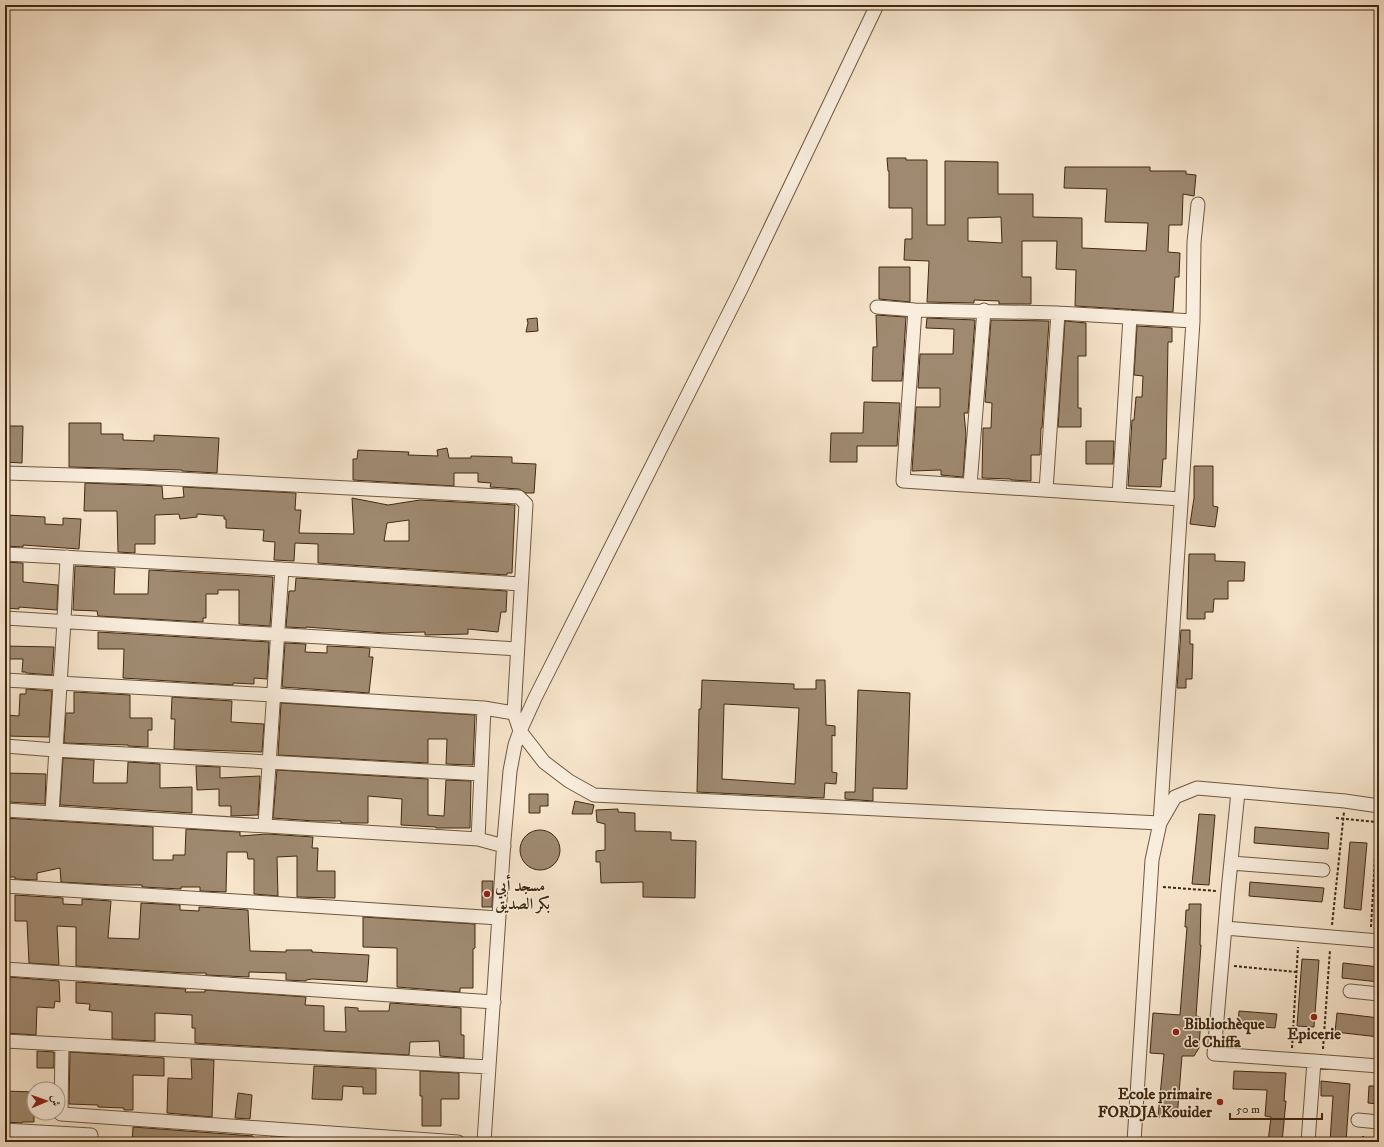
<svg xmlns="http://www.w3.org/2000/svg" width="1384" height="1147" font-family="'IM FELL DW Pica',Amiri,serif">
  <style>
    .building { fill: #9f8a71; stroke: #41290f; fill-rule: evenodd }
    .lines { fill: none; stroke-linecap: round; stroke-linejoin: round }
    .minor-casing { stroke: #6e583e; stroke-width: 15 }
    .path { stroke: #41290f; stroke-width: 2; stroke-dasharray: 3 2; stroke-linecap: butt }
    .minor { stroke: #f9eddd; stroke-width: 13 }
    .poi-dot { fill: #8f2418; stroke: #f9eddd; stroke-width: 1.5 }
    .labels { text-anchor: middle; stroke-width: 3; stroke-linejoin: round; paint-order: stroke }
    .poi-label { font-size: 16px; font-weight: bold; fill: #41290f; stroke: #f9eddd; text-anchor: start }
  </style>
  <rect width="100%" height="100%" fill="#f6e4cb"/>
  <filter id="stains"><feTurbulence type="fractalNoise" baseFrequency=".005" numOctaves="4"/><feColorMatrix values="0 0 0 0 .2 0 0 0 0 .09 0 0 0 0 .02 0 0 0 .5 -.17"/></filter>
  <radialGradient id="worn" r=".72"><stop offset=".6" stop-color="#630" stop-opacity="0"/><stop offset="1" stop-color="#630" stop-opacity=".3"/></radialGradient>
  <path class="building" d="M887,158H906V160H927V225H945V161L998,162V194H1033V217L1082,218V248L1146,251L1148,223L1105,222L1107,189L1064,188L1065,167H1150V171H1186V174L1196,175L1194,196L1183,194L1182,225H1169L1168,252L1180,253L1179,277H1175L1173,312L1075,306L1076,270L1056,269L1057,241H1022V277H1031V304H999V301L974,300V303L927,302L929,261L904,260L905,239H912V208H889V171H888ZM1001,217L1002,243L968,241V218Z
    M879,267H910V302L879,299Z
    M876,315L906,317L902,381H872L873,347H877Z
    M537,318L538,331L526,332L528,323L527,319Z
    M927,318L975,320L968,413H964L966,435L963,477L941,475V470L912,471L916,407H940V388H918L920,354H953L954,329L926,328Z
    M991,320L1049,321L1042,428H1041L1040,455H1031V481L1011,480V479L982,478L983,428H991L992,403L985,402Z
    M1065,321L1086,323V356H1078V408H1081V427H1058Z
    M1137,326L1172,328V342H1168L1166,459H1163L1161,487L1128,486L1132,420H1134L1136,397H1142L1143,376L1134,375Z
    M864,402L900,403L897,446H857V462H830L831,433H863Z
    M69,423H101V434H123V440L154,441V435L219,438L217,473L182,471V470L69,467Z
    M5,426H23L22,463L5,462Z
    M1086,441H1114L1113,464H1086Z
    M447,448L449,458H471V456L512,457V463L536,464L534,493H526L519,489L490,487L491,483L478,482V473H454V486L353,480V459H357L358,450L409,452L408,455L438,456L437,450Z
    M1194,466H1213V506L1218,507L1215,527L1190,524L1194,498Z
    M85,483L162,486L163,499L184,497L183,487L296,493L295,510H301L299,533L354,534L352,498L388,505L420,500L515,505L512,573H507V575L318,563V544L295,543L294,561L274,560L275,542L263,541L264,530L226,528V519H224V516L197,514V517L180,519L179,514L155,515V544H135V553L118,552L117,511H84ZM409,520V541H384L387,523Z
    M6,515L45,517V524L63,525V518L81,519L79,549L23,545V547L5,546V518H6Z
    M1189,554H1215V561L1245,562L1244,581H1228V599H1214L1213,612H1205V619H1187Z
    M5,562L23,563V582L58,585L57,610L19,607V609L5,608Z
    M75,566L115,568L114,594H148L149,570L273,577L270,626L239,624V590H218V594H206V618H203V622L98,616L97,611L73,610Z
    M296,578L507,591L506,612H501L498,632L468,629V634L425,635V632L385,633L306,627V628L286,627L289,591H295Z
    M1181,630H1190V644H1193L1192,679H1186V688H1177Z
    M98,632L269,642L267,679L254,678V684L233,683V685L123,678L124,649H98Z
    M285,643L306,644L305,652L327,653V646L370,648L369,657H373L369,693L282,687Z
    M5,646L54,647L52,675L26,673V672H22L23,659H5Z
    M702,680L794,684V689H816V680H825L826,725L835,726V736L832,735V772L837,773L836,784L825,783L824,798L697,792L699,709H701ZM724,704L799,708L795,784L722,779Z
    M26,689L52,691L49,737L5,736V715L19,716L20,694H26Z
    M858,690L910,693L907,789L873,788V801L845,799V792H855Z
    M74,692L130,695V718H152V730H148V747L128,746V745L64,743L66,713H74Z
    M172,697L232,701L231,722L264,724L262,752L174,749L175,719H171Z
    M281,703L475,715L473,765L446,764L447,739H428V763L278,755Z
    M63,758L94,760L93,783H127L128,762L160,764V788L192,787V813L60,805Z
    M196,766L220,767V778L260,776L258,815L231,816V806H219V789L197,790Z
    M277,770L428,779V815L444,816L446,780L471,781L470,828H436V827L401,825L402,799L368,796V823H341V821H314L273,818Z
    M5,773L46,774L45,804L9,802V785H5Z
    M529,794H548V806H540V813H529Z
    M575,801L594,805L592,814H572Z
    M618,809V812L635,813V831L671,832V840L696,841L695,898L643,897V882L601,883L600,862H596V851L605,850V824L597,822L596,810Z
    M1199,814L1215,815L1209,885L1192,884Z
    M5,818L153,827V860H173V855H185L186,829L240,832V836L267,834L313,837L312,848H318L317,871H335V898L297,897V856L277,857L278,896L254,894V859H248L247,852H227L226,892L200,891V887H181V889L142,887V885H113L61,882L60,868L37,873V880L15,879V877H8V866H5Z
    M1255,827L1329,833L1328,849L1254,843Z
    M520 850a20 20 0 1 1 40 0a20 20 0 1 1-40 0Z
    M1350,842L1367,843L1361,910L1344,908Z
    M482,881H493L492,907H482Z
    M1250,882L1324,888L1322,902L1249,896Z
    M15,895L63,898V904L82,905V899L111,901L108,938L139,939L141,903L180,905V910L199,911V907L248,910L250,951L286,952V950H312V952L369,955L367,982L312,979L306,980V981L286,980V973L249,972V977L206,975V973H186L76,966V927L57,926L59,965L29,963L27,921H15Z
    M1189,904H1201L1200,945H1201L1196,1016L1201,1017L1199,1048L1194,1056H1182L1177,1118L1158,1117L1164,1054L1150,1053L1153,1013L1180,1015L1187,927H1185L1186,910H1189Z
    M363,917L475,924V948L473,949V988H460V992L397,987V948L363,947Z
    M1302,959L1319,960L1314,1027L1297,1026Z
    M1343,963L1379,967V982L1342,978Z
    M8,977L59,981L60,1002L55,1001L54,1008L37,1007L36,1035L5,1033V1007H8Z
    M76,982L186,989L185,992H205V990L306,997L305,1005L324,1006V1031L346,1032L345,1007L358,1008V1011H389L390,1003L461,1008V1035H464V1058L440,1056L439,1041L410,1042L409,1055L195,1043V1028H192V1015L155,1013V1041L112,1039V1012L89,1010L90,1004L76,1003Z
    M1239,1011L1277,1014L1275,1028L1238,1025Z
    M1337,1013L1379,1018V1037L1335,1032Z
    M37,1051L54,1052V1068H37Z
    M70,1052L164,1058V1076L133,1075V1110H124V1108L98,1107V1105L69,1104Z
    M191,1059L214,1060L212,1117L167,1113L168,1078L192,1079Z
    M314,1066L376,1069V1094H363V1087L343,1086L342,1100L312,1099Z
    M420,1071L459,1073V1099H441V1126H422V1096H420Z
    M1234,1071L1286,1073L1284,1101H1286L1282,1142H1268L1271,1117L1265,1116L1267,1090L1233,1089Z
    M1321,1081L1350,1084L1346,1142H1330L1333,1096H1321Z
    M1369,1086H1379V1104L1368,1103Z
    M5,1091L34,1092V1122H22V1123L5,1122Z
    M238,1093L252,1095L250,1119L235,1118Z
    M133,1127L253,1136V1142H132Z
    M271,1137L294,1138V1142H271Z"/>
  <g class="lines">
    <g class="minor-casing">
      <path id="minor" d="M915,310L903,481L1181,499
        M1193,321L1194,242L1198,204
        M5,473L140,477L519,497L526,504L514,713L520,731L544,762L569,781L594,795L1160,823L1193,321L1058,313L915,310L877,307
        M970,485L984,310
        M1046,490L1058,313
        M1119,495L1130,317
        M5,554L282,569L521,584
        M5,618L517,649
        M5,680L274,695L484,708L514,713
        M5,746L55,750L481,774
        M1238,792L1228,891L1214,1054L1314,1061L1308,1142
        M5,810L478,839L504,846
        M52,813L64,621L67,557
        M265,825L282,569
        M478,839L484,708
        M1231,863L1323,870
        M5,886L499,918
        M1225,928L1379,941
        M5,969L494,1002
        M1350,991L1379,994
        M5,1041L489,1067
        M62,1044L61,1114L458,1142
        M1314,1061L1379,1066
        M1358,1120L1379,1122
        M5,1130L91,1135
        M484,1142L504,840L510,771L515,745L520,731L535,698L742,287L877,5
        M1134,1142L1152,860L1160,823L1175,797L1197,788L1345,801L1379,806"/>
    </g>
    <path class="path" d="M1336,818L1377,822
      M1163,887L1217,891
      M1332,925L1344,812
      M1371,927L1377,822L1379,818
      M1234,966L1296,972
      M1292,1048L1298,947
      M1323,1049L1330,950
      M1146,1140L1171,1142
      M1363,1142V1136"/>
    <use href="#minor" class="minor"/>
  </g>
  <g class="poi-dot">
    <circle cx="487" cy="894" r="4"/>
    <circle cx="1314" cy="1017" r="4"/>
    <circle cx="1176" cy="1032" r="4"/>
    <circle cx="1220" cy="1102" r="4"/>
  </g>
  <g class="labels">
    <g class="poi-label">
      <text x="495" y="891">مسجد أبي<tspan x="495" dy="18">بكر الصديق</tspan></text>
      <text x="1184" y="1029">Bibliothèque<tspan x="1184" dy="18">de Chiffa</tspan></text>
      <text x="1314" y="1039" text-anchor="middle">Epicerie</text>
      <text x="1212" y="1099" text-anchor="end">Ecole primaire<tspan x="1212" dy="18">FORDJA Kouider</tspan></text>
    </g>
  </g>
  <rect width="1384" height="1147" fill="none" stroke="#f6e4cb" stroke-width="20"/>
  <rect x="6" y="6" width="1372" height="1135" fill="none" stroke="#41290f" stroke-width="2"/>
  <rect x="10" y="10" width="1364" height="1127" fill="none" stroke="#41290f"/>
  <g transform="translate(46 1101) rotate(88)"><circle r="19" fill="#f9eddd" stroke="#af9f8b"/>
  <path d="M0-3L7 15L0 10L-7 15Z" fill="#8f2418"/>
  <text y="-6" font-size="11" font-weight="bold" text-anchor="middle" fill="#41290f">ش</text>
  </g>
  <path d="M1230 1113v6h92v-6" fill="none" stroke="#41290f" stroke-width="2"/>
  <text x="1236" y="1113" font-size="12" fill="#41290f" stroke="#f9eddd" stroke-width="3" paint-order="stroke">50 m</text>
  <rect width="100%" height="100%" filter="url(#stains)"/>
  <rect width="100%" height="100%" fill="url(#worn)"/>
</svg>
